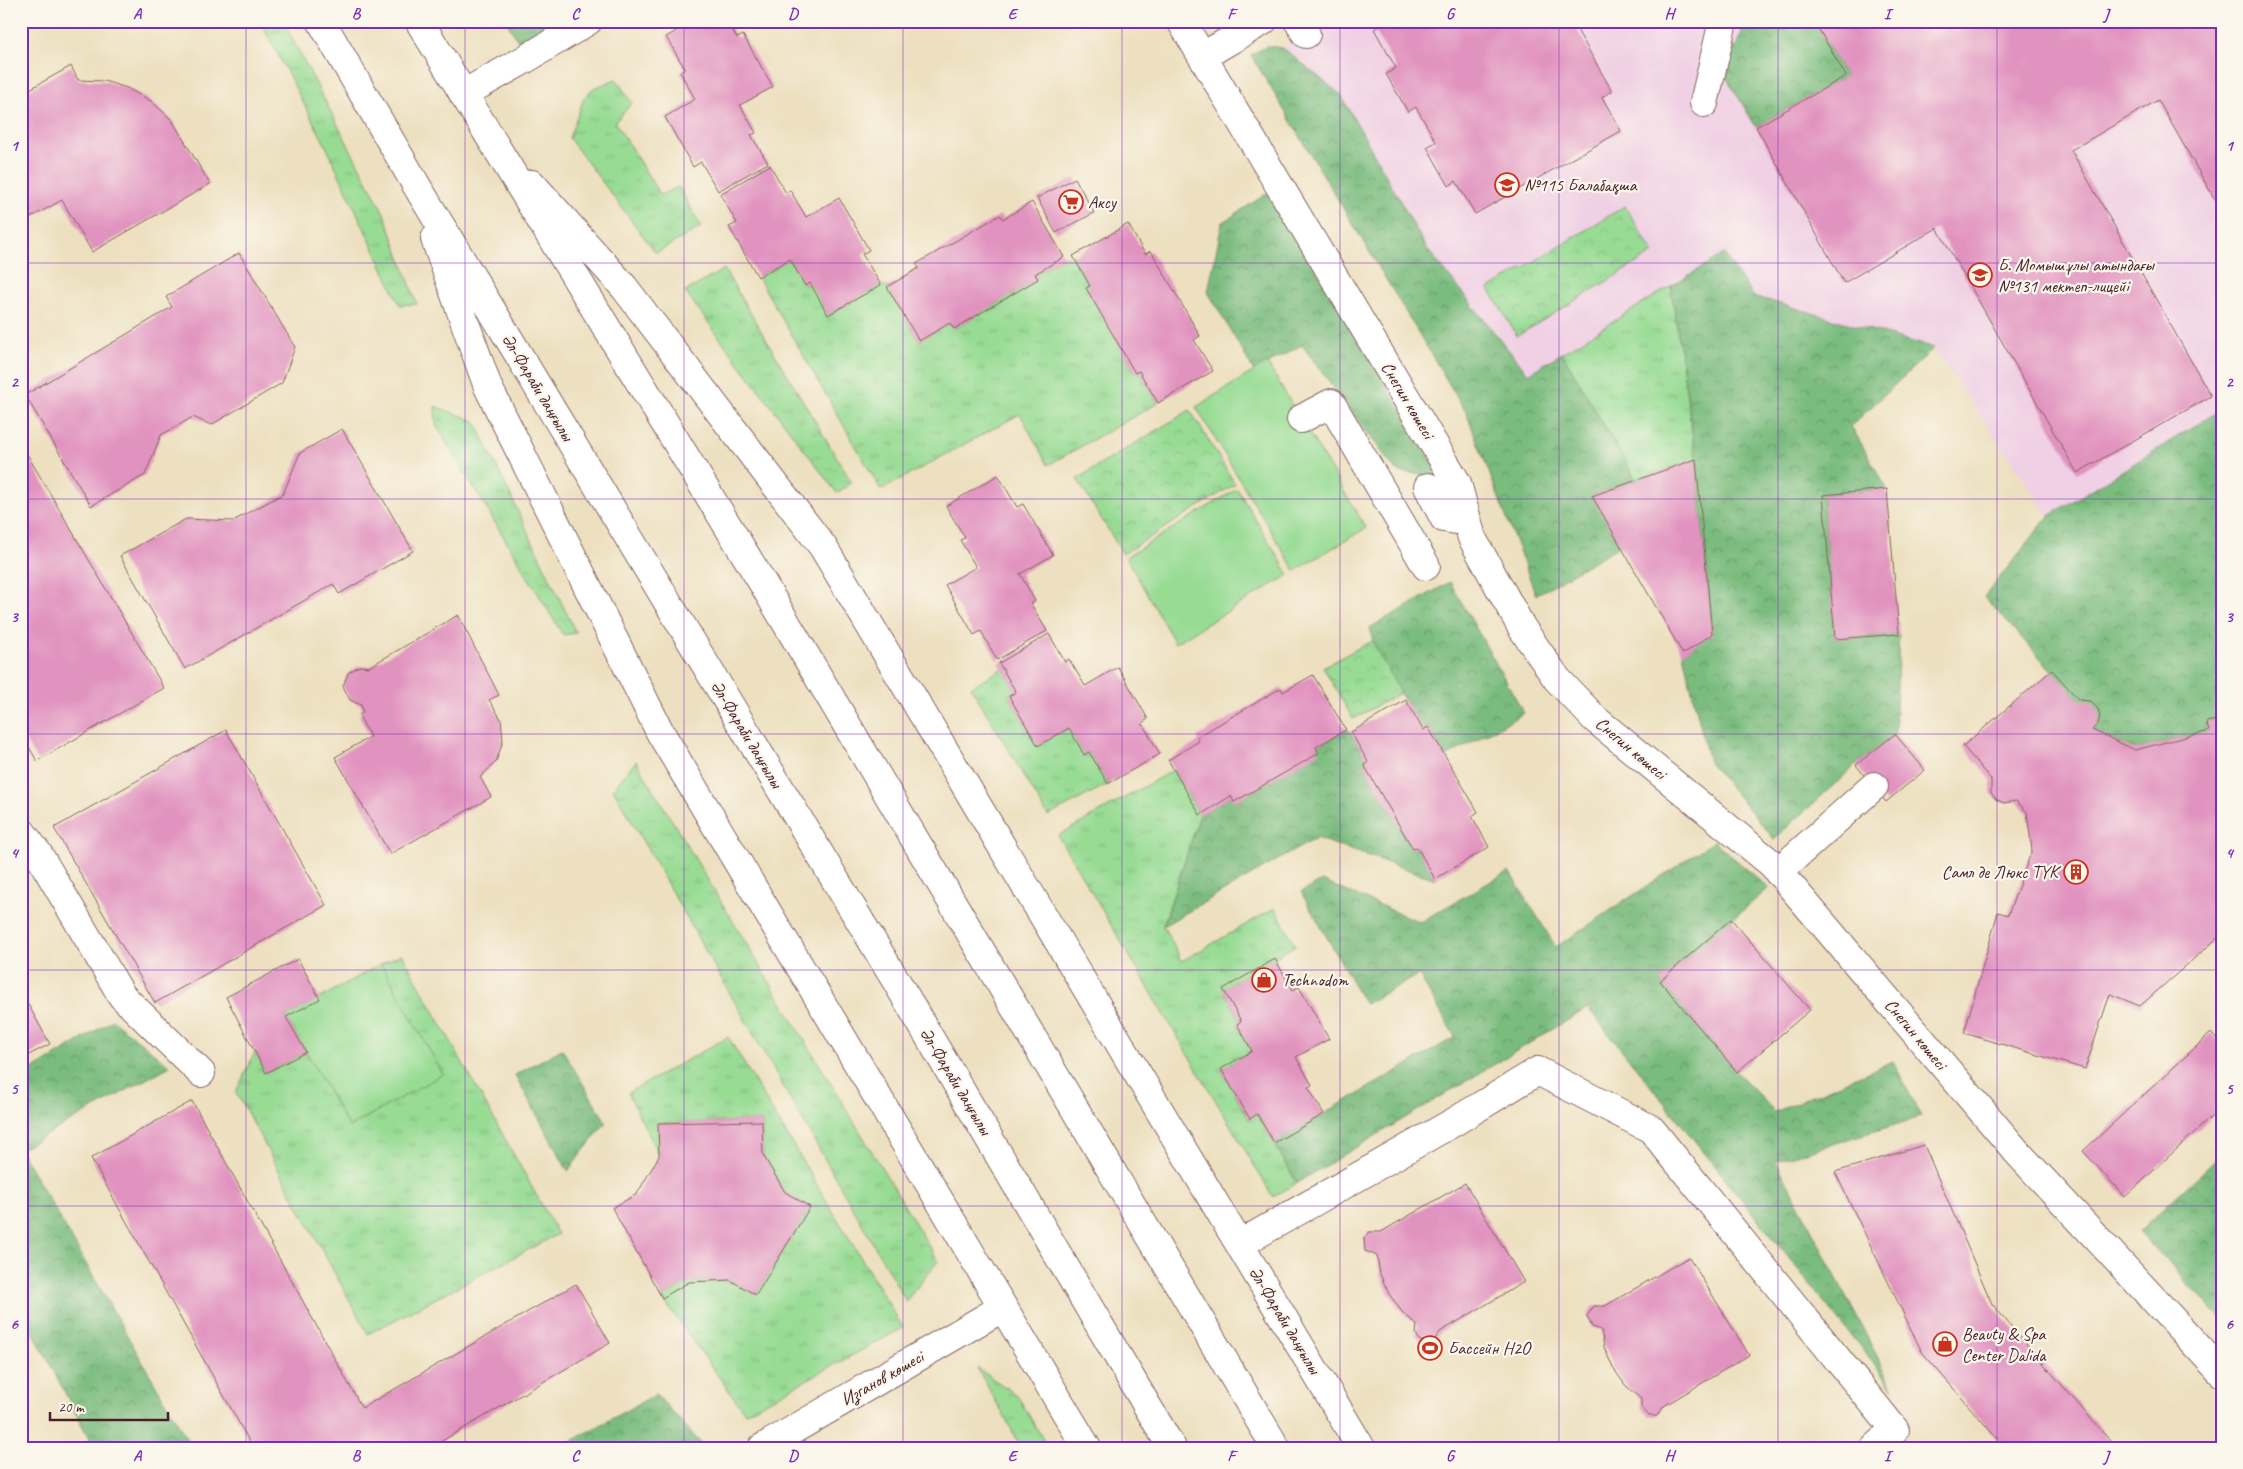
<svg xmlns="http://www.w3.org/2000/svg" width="2243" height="1469" font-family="Caveat,sans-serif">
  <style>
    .built { fill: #f0d0e4 }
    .grass { fill: url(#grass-tufts); stroke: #717e60 }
    .forest { fill: url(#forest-crowns); stroke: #626e54 }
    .park { fill: url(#park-crowns); stroke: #717e60 }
    .garden { fill: #98dc94; stroke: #717e60 }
    .building { fill: #e193bf }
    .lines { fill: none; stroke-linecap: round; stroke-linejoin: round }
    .minor-casing { stroke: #83635f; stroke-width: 30 }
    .major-casing { stroke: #83635f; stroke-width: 30 }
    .minor { stroke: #fff; stroke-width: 28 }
    .major { stroke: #fff; stroke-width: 28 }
    .grid { fill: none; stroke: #7b2cbf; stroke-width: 1; stroke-opacity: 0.55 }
    .labels { text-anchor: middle; stroke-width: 4.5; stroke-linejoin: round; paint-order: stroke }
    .poi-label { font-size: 18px; fill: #4a1f2b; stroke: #fbf7ec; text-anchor: start }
    .street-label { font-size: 18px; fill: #4a1f2b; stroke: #fbf7ec }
    .neatline { fill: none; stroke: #7b2cbf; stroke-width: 2 }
    .grid-label { font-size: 16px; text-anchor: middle; font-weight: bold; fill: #7b2cbf }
  </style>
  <defs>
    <pattern id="grass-tufts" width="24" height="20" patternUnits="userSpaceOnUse" patternTransform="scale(1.25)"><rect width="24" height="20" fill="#98dc94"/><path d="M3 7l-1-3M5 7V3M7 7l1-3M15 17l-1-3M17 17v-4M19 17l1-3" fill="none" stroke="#84bc80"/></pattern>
    <pattern id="forest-crowns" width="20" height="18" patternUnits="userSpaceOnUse" patternTransform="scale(1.25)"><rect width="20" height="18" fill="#7abc7e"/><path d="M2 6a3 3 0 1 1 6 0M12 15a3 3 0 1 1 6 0" fill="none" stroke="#669867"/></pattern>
    <pattern id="park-crowns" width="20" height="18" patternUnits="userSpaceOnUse" patternTransform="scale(1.25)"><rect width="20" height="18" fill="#98dc94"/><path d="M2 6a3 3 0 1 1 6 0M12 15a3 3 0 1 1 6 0" fill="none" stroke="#84bc80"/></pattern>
  </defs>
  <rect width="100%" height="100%" fill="#fbf7ec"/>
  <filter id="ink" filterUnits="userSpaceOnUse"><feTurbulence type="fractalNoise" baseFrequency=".02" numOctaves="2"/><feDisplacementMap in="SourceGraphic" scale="10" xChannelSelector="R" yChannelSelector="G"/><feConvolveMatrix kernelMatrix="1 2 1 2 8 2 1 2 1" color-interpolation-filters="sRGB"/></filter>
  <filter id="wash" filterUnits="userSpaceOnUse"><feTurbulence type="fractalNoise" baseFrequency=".0096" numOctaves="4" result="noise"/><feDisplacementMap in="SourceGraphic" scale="20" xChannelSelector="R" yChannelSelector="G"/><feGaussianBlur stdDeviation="1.12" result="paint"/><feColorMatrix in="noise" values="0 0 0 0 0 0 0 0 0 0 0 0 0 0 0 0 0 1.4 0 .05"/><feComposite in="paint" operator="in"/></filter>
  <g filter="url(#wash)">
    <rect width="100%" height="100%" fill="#ede0c0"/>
    <path class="built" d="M1324,21H2222V423L2215,413L2049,516L1934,348L1753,296L1724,254L1466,412L1251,55L1267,46L1283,48Z"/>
    <path class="grass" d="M260,21H283L384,213L417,304L400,305L324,142Z
      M616,79L632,103L615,122L660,195L679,187L701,227L656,253L569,138L584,98L592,89Z
      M1073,256L1135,373L1139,371L1158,403L1048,465L1020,414L881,490L758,277L790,259L805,286L810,283L828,315L881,285L887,287L919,341L950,323L954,329L1038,279L1035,274L1064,257Z
      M724,269L852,483L837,493L685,292Z
      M1671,286L1696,459L1636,480L1562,353Z
      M435,406L475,421L576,633L563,635L436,425Z
      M1003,668L1016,692L1009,696L1038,745L1069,728L1084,755L1089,752L1108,784L1048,816L971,687Z
      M636,761L938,1261L906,1301L613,789Z
      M1173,770L1200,815L1163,926L1182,961L1275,908L1295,945L1223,989L1241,1021L1237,1024L1252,1051L1221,1069L1249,1119L1257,1114L1297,1183L1273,1197L1058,836Z
      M402,954L558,1234L368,1334L236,1092L255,1052L266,1073L306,1052L349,1127L442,1074L381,964Z
      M728,1037L903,1328L745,1413L662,1298L689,1282L730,1280L756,1295L810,1207L785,1192L763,1155L762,1121L658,1123L659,1156L628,1093Z
      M977,1368L1017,1395L1048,1448H1022Z"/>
    <path class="forest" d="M506,21H557L519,43Z
      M1739,21H1814L1846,76L1756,127L1724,73L1742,32Z
      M1267,46L1283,48L1341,95L1427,249L1528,374L1562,353L1636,480L1592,496L1621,545L1536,595L1466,412L1251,55Z
      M1269,192L1442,478L1396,471L1302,345L1254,371L1208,292L1222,223Z
      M1724,254L1753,296L1934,348L1851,426L1887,489L1823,495L1835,639L1899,634L1895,734L1856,765L1774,839L1709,762L1683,654L1712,633L1696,459L1671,286Z
      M2216,413L2222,423V719L2206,722L2209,731L2135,750L2092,730L2098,724L2100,716L2079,700L1984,597L2049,516Z
      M1450,582L1524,713L1446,757L1429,727L1423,730C1404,698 1379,665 1369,628Z
      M1346,730L1351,732L1368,762L1364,765L1412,849L1417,847L1435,879L1316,838L1163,926L1200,815L1231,796L1235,802L1318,753L1316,747Z
      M1714,841L1769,888L1660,981L1737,1072L1775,1112L1893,1061L1921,1117L1776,1161L1894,1389L1588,1008L1297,1183L1274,1143L1455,1037L1419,975L1365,1004L1301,892L1322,881L1420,922L1509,871L1556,947Z
      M113,1020L170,1066L21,1149V1077Z
      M562,1049L606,1122L568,1171L515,1075Z
      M21,1151L192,1448H94L21,1309Z
      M2222,1154V1320L2139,1231Z
      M656,1394L705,1448H559Z"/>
    <path class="park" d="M1625,206L1653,253L1517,336L1489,289Z
      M1190,410L1235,484L1123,554L1077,479Z
      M1372,641L1400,693L1353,719L1323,667Z"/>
    <path class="garden" d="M1267,363L1366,528L1295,571L1196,407Z
      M1237,489L1289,575L1175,643L1126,557Z
      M381,964L443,1074L349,1127L286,1017Z"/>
    <g id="blocks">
      <path class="building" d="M694,21H727L737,38L743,35L773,87L740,105L756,133L751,135L768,163L718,191L701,162L693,167L665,117L695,99L680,72L685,69L666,37Z
        M1388,21H1572L1612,91L1602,97L1621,131L1475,214L1456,181L1449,186L1427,147L1436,142L1416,107L1408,112L1386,74L1396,68L1374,29Z
        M1814,21H2222V212L2158,100L2071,150L2211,396L2077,473L1937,228L1844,283L1756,127L1846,76Z
        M71,66L78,80L104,81L127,88L151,101L172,120L210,184L92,252L62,200L21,223V94Z
        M770,165L786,193L790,190L806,217L839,198L869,250L862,254L881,285L828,315L810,283L805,286L790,259L758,277L729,227L737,223L720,194Z
        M1075,178L1094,213L1056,233L1037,198Z
        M1032,202L1064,257L1035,274L1038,279L954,329L950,323L919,341L887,287L919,268L916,264L1000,215L1003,219Z
        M1128,224L1145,254L1151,251L1176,294L1200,336L1194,340L1213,371L1158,403L1139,371L1135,373L1086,288L1090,286L1073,256Z
        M239,253L295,347L282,383L211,425L193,417L161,435L145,475L91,506L25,395L172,307L166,297Z
        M342,429L413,551L339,594L333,584L185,669L120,556L186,519L233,521L283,494L300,453Z
        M21,444L164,688L37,761L21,733Z
        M1696,459L1712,634L1683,654L1592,496Z
        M998,475L1017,507L1023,504L1053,555L1020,574L1035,601L1031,604L1047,631L997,660L981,631L974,635L945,585L976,567L960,540L965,538L946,506Z
        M1887,489L1899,634L1835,639L1823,495Z
        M458,615L499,695L489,700L501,719L503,741L496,762L480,777L491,797L390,854L335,757L370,737L359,715L363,713L361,705L350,700L343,686L348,673L359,666L369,667Z
        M1049,634L1065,662L1069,659L1085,686L1118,667L1148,719L1142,723L1160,754L1108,784L1089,752L1084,755L1069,728L1038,746L1009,696L1016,692L999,663Z
        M2052,670L2079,700L2090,701L2098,709L2100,716L2098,724L2092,730L2135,750L2209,731L2206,722L2222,719V934L2140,1006L2110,994L2085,1069L1964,1033L1998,912L2008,915L2032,850L2027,812L2016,801L2004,803L1997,800L1991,793V780L1963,746Z
        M1313,675L1346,730L1316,747L1319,753L1234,802L1231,796L1200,815L1168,760L1199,741L1197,737L1281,688L1283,692Z
        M1406,700L1423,730L1428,727L1453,769L1478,812L1472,816L1489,847L1435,879L1417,847L1413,849L1364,765L1368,762L1351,732Z
        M226,730L326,905L155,1003L54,828Z
        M1895,734L1925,770L1886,802L1856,765Z
        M1731,919L1810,1010L1737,1072L1660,981Z
        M298,959L320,999L286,1017L306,1052L266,1073L226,997Z
        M1275,959L1293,990L1299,987L1329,1039L1296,1057L1312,1085L1308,1087L1324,1114L1274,1143L1257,1114L1250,1119L1221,1069L1252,1051L1237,1024L1241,1021L1223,989Z
        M21,992L50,1044L21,1059Z
        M2211,1033L2222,1045V1107L2125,1197L2083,1151Z
        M192,1101L362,1408L576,1284L610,1343L430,1448H253L91,1158Z
        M762,1121L763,1155L785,1192L810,1207L756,1295L730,1280L689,1282L662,1298L612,1208L637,1194L659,1156L658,1123Z
        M1924,1145L1992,1304L2105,1435L2119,1448H2005L1922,1352L1835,1172Z
        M1465,1183L1524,1282L1440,1332L1433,1342H1425L1420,1341L1416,1334L1417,1325L1402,1312L1389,1294L1380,1274L1377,1256L1365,1251L1364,1238L1369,1232H1381Z
        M1689,1257L1749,1355L1664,1406L1657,1416H1649L1641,1407V1399L1626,1386L1613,1368L1604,1347L1601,1330L1592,1327L1587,1316L1594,1306H1605Z"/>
    </g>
  </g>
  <g filter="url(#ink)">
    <use href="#blocks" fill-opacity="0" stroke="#83635f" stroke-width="1"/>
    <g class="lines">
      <g class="minor-casing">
        <path id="minor" d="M1181,21L1457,483L1472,538L1522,628L1557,679L1595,719L1772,864L2017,1152L2222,1373
          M1298,21L1306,34
          M1203,56L1263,21
          M463,94L524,60L588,21
          M1704,103L1723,21
          M1301,419L1331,403L1426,566
          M1428,487L1444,518L1468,522
          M21,831L39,855L122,996L201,1073
          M1778,872L1874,786
          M1240,1244L1454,1122L1538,1071L1651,1129L1895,1430L1875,1448
          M762,1448L1002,1308"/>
      </g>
      <g class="major-casing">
        <path id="major" d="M321,21L415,183L895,979L1172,1448
          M419,21L762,582L1276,1448
          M532,184L624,287L823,547L1361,1448
          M435,239L488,387L660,732L1087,1448"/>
      </g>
      <use href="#minor" class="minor"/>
      <use href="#major" class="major"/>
    </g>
  </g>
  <path class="grid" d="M246,21V1448M465,21V1448M684,21V1448M903,21V1448M1122,21V1448M1340,21V1448M1559,21V1448M1778,21V1448M1997,21V1448M21,263H2222M21,499H2222M21,734H2222M21,970H2222M21,1206H2222"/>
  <defs>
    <g id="school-ring" transform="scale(1.25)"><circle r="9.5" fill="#fbf7ec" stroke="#c8321e" stroke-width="1.5"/><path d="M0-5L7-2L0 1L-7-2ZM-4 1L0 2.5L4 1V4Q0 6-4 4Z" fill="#c8321e"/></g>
    <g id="supermarket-ring" transform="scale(1.25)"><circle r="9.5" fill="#fbf7ec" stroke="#c8321e" stroke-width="1.5"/><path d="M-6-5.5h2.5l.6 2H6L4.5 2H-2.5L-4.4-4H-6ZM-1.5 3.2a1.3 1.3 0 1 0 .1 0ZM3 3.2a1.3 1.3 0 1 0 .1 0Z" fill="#c8321e"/></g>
    <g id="building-ring" transform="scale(1.25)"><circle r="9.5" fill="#fbf7ec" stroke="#c8321e" stroke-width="1.5"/><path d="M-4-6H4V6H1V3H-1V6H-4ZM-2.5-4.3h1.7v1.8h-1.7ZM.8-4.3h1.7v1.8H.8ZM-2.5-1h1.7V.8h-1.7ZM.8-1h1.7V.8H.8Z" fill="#c8321e"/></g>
    <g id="shop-ring" transform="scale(1.25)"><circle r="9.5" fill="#fbf7ec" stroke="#c8321e" stroke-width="1.5"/><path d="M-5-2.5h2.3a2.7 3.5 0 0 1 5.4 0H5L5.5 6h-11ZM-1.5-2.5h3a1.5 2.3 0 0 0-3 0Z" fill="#c8321e"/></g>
    <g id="stadium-ring" transform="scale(1.25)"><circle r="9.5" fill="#fbf7ec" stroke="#c8321e" stroke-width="1.5"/><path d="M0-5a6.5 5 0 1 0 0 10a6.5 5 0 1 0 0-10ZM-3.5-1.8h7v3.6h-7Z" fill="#c8321e"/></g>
  </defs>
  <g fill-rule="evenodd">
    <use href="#school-ring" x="1507" y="185"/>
    <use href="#supermarket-ring" x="1071" y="202"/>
    <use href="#school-ring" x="1980" y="275"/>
    <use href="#building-ring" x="2076" y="872"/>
    <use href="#shop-ring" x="1264" y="980"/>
    <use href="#shop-ring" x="1945" y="1344"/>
    <use href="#stadium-ring" x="1430" y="1348"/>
  </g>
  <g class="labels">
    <g class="poi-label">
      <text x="1524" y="191">№115 Балабақша</text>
      <text x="1088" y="208">Аксу</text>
      <text x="1998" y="271">Б. Момышұлы атындағы<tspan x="1998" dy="21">№131 мектеп-лицейі</tspan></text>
      <text x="2058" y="878" text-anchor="end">Самл де Люкс ТҮК</text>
      <text x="1282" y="986">Technodom</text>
      <text x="1962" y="1340">Beauty &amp; Spa<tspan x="1962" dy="21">Center Dalida</tspan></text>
      <text x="1448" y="1354">Бассейн H2O</text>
    </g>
    <g class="street-label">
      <text transform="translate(538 387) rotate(59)" y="6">Әл-Фараби даңғылы</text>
      <text transform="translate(1408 400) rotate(59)" y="6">Снегин көшесі</text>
      <text transform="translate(747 734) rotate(59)" y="6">Әл-Фараби даңғылы</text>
      <text transform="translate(1631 748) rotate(40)" y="6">Снегин көшесі</text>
      <text transform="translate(1916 1034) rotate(50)" y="6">Снегин көшесі</text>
      <text transform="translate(956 1081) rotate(59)" y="6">Әл-Фараби даңғылы</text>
      <text transform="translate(1285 1320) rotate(59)" y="6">Әл-Фараби даңғылы</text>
      <text transform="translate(882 1378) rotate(-30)" y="6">Изганов көшесі</text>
    </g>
  </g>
  <rect width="2243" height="1469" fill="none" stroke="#fbf7ec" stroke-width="55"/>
  <path d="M50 1412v8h118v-8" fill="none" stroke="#4a1f2b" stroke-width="2.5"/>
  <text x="58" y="1412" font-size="15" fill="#4a1f2b" stroke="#fbf7ec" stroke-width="4" paint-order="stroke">20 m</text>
  <rect x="28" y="28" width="2188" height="1414" class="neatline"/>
  <g class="grid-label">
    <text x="137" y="19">A</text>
    <text x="356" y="19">B</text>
    <text x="575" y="19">C</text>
    <text x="793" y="19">D</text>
    <text x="1012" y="19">E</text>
    <text x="1231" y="19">F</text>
    <text x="1450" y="19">G</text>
    <text x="1669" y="19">H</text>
    <text x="1887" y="19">I</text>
    <text x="2106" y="19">J</text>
    <text x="14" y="151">1</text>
    <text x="2229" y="151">1</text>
    <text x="14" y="387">2</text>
    <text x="2229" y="387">2</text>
    <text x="14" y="622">3</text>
    <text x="2229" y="622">3</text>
    <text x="14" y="858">4</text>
    <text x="2229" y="858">4</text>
    <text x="14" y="1094">5</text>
    <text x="2229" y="1094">5</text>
    <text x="14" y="1329">6</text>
    <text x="2229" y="1329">6</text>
    <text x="137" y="1461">A</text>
    <text x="356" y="1461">B</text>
    <text x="575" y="1461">C</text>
    <text x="793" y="1461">D</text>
    <text x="1012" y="1461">E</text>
    <text x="1231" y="1461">F</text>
    <text x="1450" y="1461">G</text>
    <text x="1669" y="1461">H</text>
    <text x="1887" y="1461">I</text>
    <text x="2106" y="1461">J</text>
  </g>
</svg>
